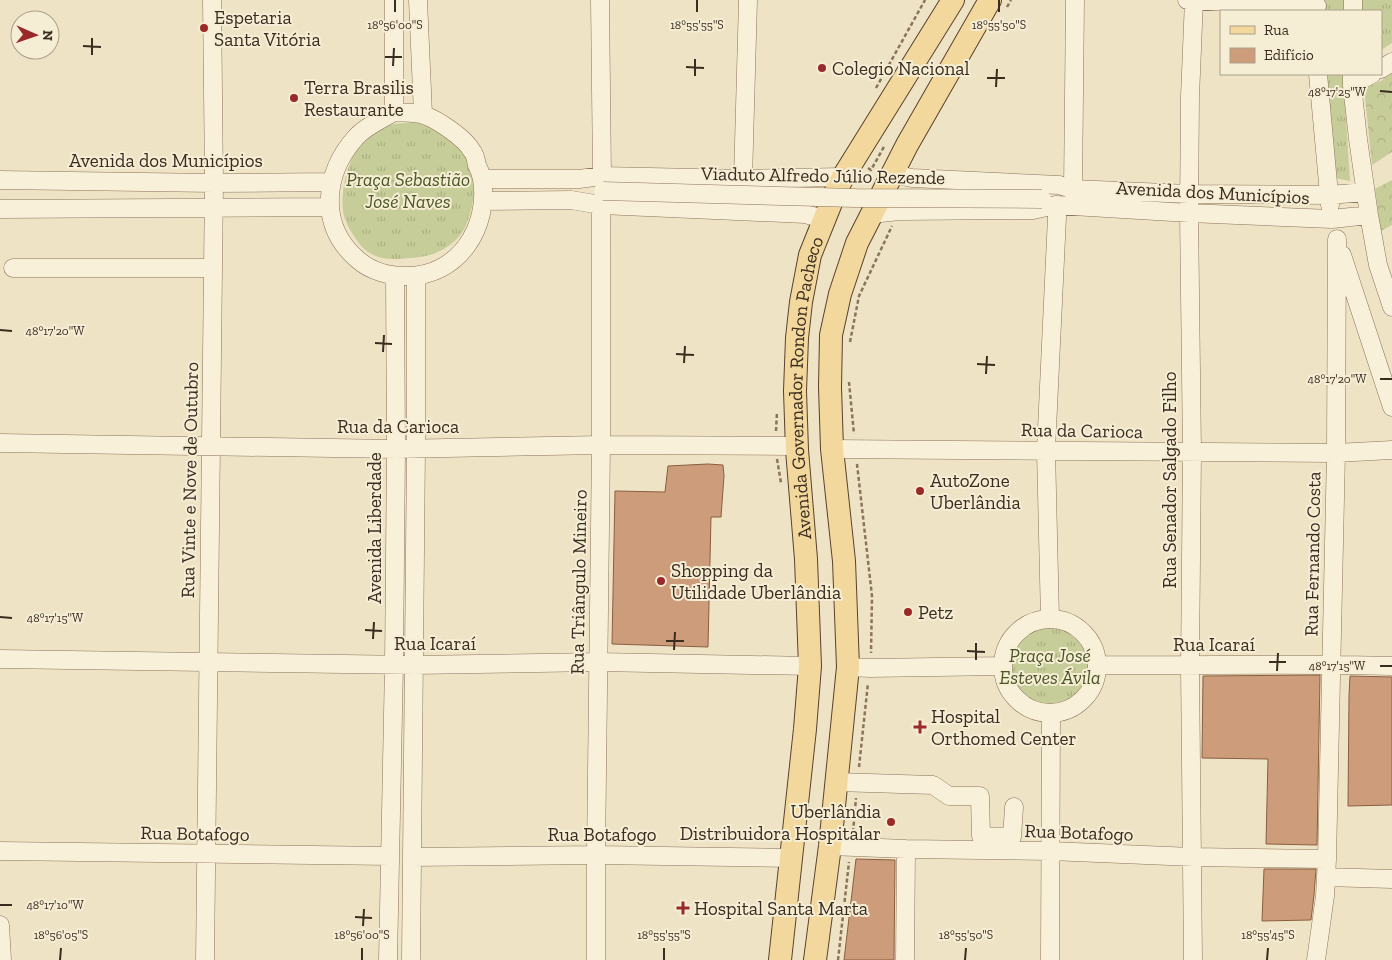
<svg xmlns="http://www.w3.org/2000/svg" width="1392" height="960" font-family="'Zilla Slab',serif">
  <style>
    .grass { fill: url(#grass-tufts) }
    .forest { fill: url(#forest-crowns) }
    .building { fill: #cd9d7b; stroke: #8a5e40 }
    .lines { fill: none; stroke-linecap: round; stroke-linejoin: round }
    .minor-casing { stroke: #8a745b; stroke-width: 19 }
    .major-casing { stroke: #58422f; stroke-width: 24 }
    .path { stroke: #8a745b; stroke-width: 2.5; stroke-dasharray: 4 2.5; stroke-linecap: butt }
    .minor { stroke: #f9f0d9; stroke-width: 18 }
    .major { stroke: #f2d89d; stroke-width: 22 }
    .minor-bridge-casing { stroke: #8a745b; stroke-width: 19; stroke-linecap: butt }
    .minor-bridge { stroke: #f9f0d9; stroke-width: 18 }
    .ticks { fill: none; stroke: #3a2c1f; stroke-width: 2 }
    .poi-dot { fill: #9a2a2a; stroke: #f6edd5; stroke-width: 2 }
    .labels { text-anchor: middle; stroke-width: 4; stroke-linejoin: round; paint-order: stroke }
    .poi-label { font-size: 19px; fill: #3a2c1f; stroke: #f6edd5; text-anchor: start }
    .street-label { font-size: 19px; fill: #3a2c1f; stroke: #f6edd5 }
    .park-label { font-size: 19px; font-style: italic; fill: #4a5725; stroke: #f6edd5 }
    .ticks-label { font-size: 12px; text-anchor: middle; fill: #3a2c1f; stroke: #f6edd5; stroke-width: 4; stroke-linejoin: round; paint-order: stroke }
  </style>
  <defs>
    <pattern id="grass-tufts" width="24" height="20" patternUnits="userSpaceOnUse" patternTransform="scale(1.25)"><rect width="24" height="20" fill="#c7cd99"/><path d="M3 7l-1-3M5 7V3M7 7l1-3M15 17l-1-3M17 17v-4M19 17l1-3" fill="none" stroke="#acb083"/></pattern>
    <pattern id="forest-crowns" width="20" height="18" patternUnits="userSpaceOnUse" patternTransform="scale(1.25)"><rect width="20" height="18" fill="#c7cd99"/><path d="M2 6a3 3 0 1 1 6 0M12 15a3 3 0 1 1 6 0" fill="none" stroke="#acb083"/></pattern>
  </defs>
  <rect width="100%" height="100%" fill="#efe3c5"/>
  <path class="grass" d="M1325,0H1345L1344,11H1324Z
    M1359,0H1392V43L1381,50V11H1359Z
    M1325,74H1343L1350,181L1335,178Z
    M415,122C426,126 451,136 458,145C464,153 473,171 474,180C476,195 470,222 461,234C449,250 430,257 411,258C398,259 382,261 370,253C360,248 347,227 344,216C338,193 350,147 371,133C383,124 400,123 415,122Z
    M1003 666a47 47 0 1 1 94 0a47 47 0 1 1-94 0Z"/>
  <path class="forest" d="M1392,73V152L1372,165L1364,88L1381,81Z
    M1392,180V225L1381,231L1375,189Z"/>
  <path class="building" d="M708,464L723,465L724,476L721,517H711L708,647L612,644L615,491L665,492L668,466Z
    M1320,675L1317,845L1266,844L1268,759L1202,758L1203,676Z
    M1350,676L1392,677V805L1348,806L1349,696Z
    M856,859L895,860L894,960H844Z
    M1264,869H1316L1314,895L1311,920L1262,921Z"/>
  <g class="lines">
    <g class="minor-casing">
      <path id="minor" d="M418,0L423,114
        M600,0L602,176
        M1187,0L1317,6
        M1353,11V0
        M1381,69L1392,62
        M1318,74L1330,205
        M1352,74V85L1358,139L1369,215L1378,265L1392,307
        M1352,85L1372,74
        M394,112C403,113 415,112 424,115C438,120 465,138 472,151C475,154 476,160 477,165C479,169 481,174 482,179C490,227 458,277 406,276C389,276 370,271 357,259C318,225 324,173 356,137C366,126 382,119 394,112Z
        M394,112V0
        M892,174L912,178L1059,185L1073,189L1189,194L1329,195L1365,192
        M482,179H579L602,176L743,179L843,177
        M743,179L748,0
        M0,180L214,183L331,182
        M1073,189L1075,0
        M483,201L571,200L601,205L805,214L824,219
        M0,209L329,207
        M871,214L899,211L1033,210L1056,205L1189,213L1332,219L1369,215
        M1342,255L1392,407
        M13,268H213
        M0,443L396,449L601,445L796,446
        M832,449L1336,453L1392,450
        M1050,619L1046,450L1057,217L1056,205
        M1003 666a47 47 0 1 1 94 0a47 47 0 1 1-94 0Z
        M0,659L414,665L598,662L810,666
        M1097,665C1195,666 1294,663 1392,666
        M848,667L870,668L1003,666
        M836,782L933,785L949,796H980L981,836L1012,837L1014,807
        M830,846L906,849L1050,851L1193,857L1327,859
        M0,851L390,856
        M412,857L596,855L792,858
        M1326,877L1392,879
        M0,925L2,960
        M205,960L214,183L212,0
        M388,960L394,665L396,449L395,276
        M411,960L416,448V276
        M596,960V855L601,445V205
        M905,960L906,849
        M1050,960L1051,713
        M1193,960L1190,666L1192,452L1189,213L1190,97L1194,0
        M1316,960L1325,896L1327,859L1336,453L1337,239"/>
    </g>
    <g class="major-casing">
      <g id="major">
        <path id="s1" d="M780,960L805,729L810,666L806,559L797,450L795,391L797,338L801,302L810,255L835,193L843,177L953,0"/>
        <path d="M815,960L830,846L848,667L844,561L832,449L830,387L831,335L840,294L857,243L907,145L990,0"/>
      </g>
    </g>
    <path class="path" d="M1007,7L1011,0
      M876,88L925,0
      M868,168L871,170L885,145
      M850,342L859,296L892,226
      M849,382L854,434
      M776,431L777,412
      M777,459L781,483
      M857,464L872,596L871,653
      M859,767L868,683
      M853,832L856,798
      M838,960L849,862"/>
    <use href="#minor" class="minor"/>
    <use href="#major" class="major"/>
    <g class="minor-bridge-casing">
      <path id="minor-bridge" d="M603,191L855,198L1042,199"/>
    </g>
    <use href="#minor-bridge" class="minor-bridge"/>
  </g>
  <path class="ticks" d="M395,12V0M697,12V0M999,12V0M83,46L101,47M92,55V38M385,57H402M393,66L394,48M686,67L704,68M695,76V59M987,78H1005M996,87L997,69M1380,91L1392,92M0,330L12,331M375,343L392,344M383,352L384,335M676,354L694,355M684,363L685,346M977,364L995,365M986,374L987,356M1380,379H1392M0,617L12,618M365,630L382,631M373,639L374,622M666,641H684M674,650L675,632M967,651L985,652M976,660V643M1269,662H1286M1380,666H1392M1277,671L1278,653M0,905H12M355,917L372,918M363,926L364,909M60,960L61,948M362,960V948M664,960V948M965,960L966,948M1267,960L1268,948"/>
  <g class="poi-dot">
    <circle cx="204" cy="28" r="5"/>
    <circle cx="822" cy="68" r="5"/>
    <circle cx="294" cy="98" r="5"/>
    <circle cx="920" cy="491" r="5"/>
    <circle cx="661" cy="581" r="5"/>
    <circle cx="908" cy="612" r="5"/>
    <path d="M917.5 719.5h5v5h5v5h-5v5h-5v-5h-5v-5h5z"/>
    <circle cx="891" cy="822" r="5"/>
    <path d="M680.5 900.5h5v5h5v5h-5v5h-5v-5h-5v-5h5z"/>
  </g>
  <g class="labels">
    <g class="poi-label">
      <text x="214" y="24">Espetaria<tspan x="214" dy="22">Santa Vitória</tspan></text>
      <text x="832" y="75">Colegio Nacional</text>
      <text x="304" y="94">Terra Brasilis<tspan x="304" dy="22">Restaurante</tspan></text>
      <text x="930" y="487">AutoZone<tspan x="930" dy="22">Uberlândia</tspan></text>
      <text x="671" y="577">Shopping da<tspan x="671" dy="22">Utilidade Uberlândia</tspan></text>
      <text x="918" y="619">Petz</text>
      <text x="931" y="723">Hospital<tspan x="931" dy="22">Orthomed Center</tspan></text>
      <text x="881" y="818" text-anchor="end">Uberlândia<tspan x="881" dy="22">Distribuidora Hospitalar</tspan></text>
      <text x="694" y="915">Hospital Santa Marta</text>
    </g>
    <g class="street-label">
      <text x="166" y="167">Avenida dos Municípios</text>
      <text transform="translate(823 175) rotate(1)" y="7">Viaduto Alfredo Júlio Rezende</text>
      <text transform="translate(1213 192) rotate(3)" y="7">Avenida dos Municípios</text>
      <text dy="7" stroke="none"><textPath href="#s1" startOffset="575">Avenida Governador Rondon Pacheco</textPath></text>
      <text x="398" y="433">Rua da Carioca</text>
      <text transform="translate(1082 430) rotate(1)" y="7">Rua da Carioca</text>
      <text transform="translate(189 480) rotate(-89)" y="7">Rua Vinte e Nove de Outubro</text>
      <text transform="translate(1169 480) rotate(-90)" y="7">Rua Senador Salgado Filho</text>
      <text transform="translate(374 528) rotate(-90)" y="7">Avenida Liberdade</text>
      <text transform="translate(1312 554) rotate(-89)" y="7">Rua Fernando Costa</text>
      <text transform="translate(578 582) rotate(-89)" y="7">Rua Triângulo Mineiro</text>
      <text x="435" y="650">Rua Icaraí</text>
      <text x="1214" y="651">Rua Icaraí</text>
      <text transform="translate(1079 832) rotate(2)" y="7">Rua Botafogo</text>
      <text transform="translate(195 833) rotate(1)" y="7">Rua Botafogo</text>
      <text x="602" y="841">Rua Botafogo</text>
    </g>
    <g class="park-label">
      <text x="408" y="186">Praça Sebastião<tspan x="408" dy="22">José Naves</tspan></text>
      <text x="1050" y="662">Praça José<tspan x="1050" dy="22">Esteves Ávila</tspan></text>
    </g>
  </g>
  <g class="ticks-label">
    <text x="395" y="29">18°56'00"S</text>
    <text x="697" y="29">18°55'55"S</text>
    <text x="999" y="29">18°55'50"S</text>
    <text x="1337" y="96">48°17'25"W</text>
    <text x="55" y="335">48°17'20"W</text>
    <text x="1337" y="383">48°17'20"W</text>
    <text x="55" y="622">48°17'15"W</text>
    <text x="1337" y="670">48°17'15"W</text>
    <text x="55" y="909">48°17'10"W</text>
    <text x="61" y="939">18°56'05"S</text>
    <text x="362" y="939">18°56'00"S</text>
    <text x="664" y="939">18°55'55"S</text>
    <text x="966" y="939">18°55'50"S</text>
    <text x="1268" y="939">18°55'45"S</text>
  </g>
  <rect x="1220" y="10" width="162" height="65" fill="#f6edd5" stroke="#aba08c"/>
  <rect x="1230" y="26" width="25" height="8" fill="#f2d89d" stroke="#aba08c"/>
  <text x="1264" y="35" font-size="15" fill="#3a2c1f">Rua</text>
  <rect x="1230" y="48" width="25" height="15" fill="#cd9d7b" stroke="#aba08c"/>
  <text x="1264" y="60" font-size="15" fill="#3a2c1f">Edifício</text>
  <g transform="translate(35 35) rotate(92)"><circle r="24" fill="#f6edd5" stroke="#aba08c"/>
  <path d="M0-4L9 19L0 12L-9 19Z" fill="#9a2a2a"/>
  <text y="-8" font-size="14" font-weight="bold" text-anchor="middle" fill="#3a2c1f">N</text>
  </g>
</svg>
